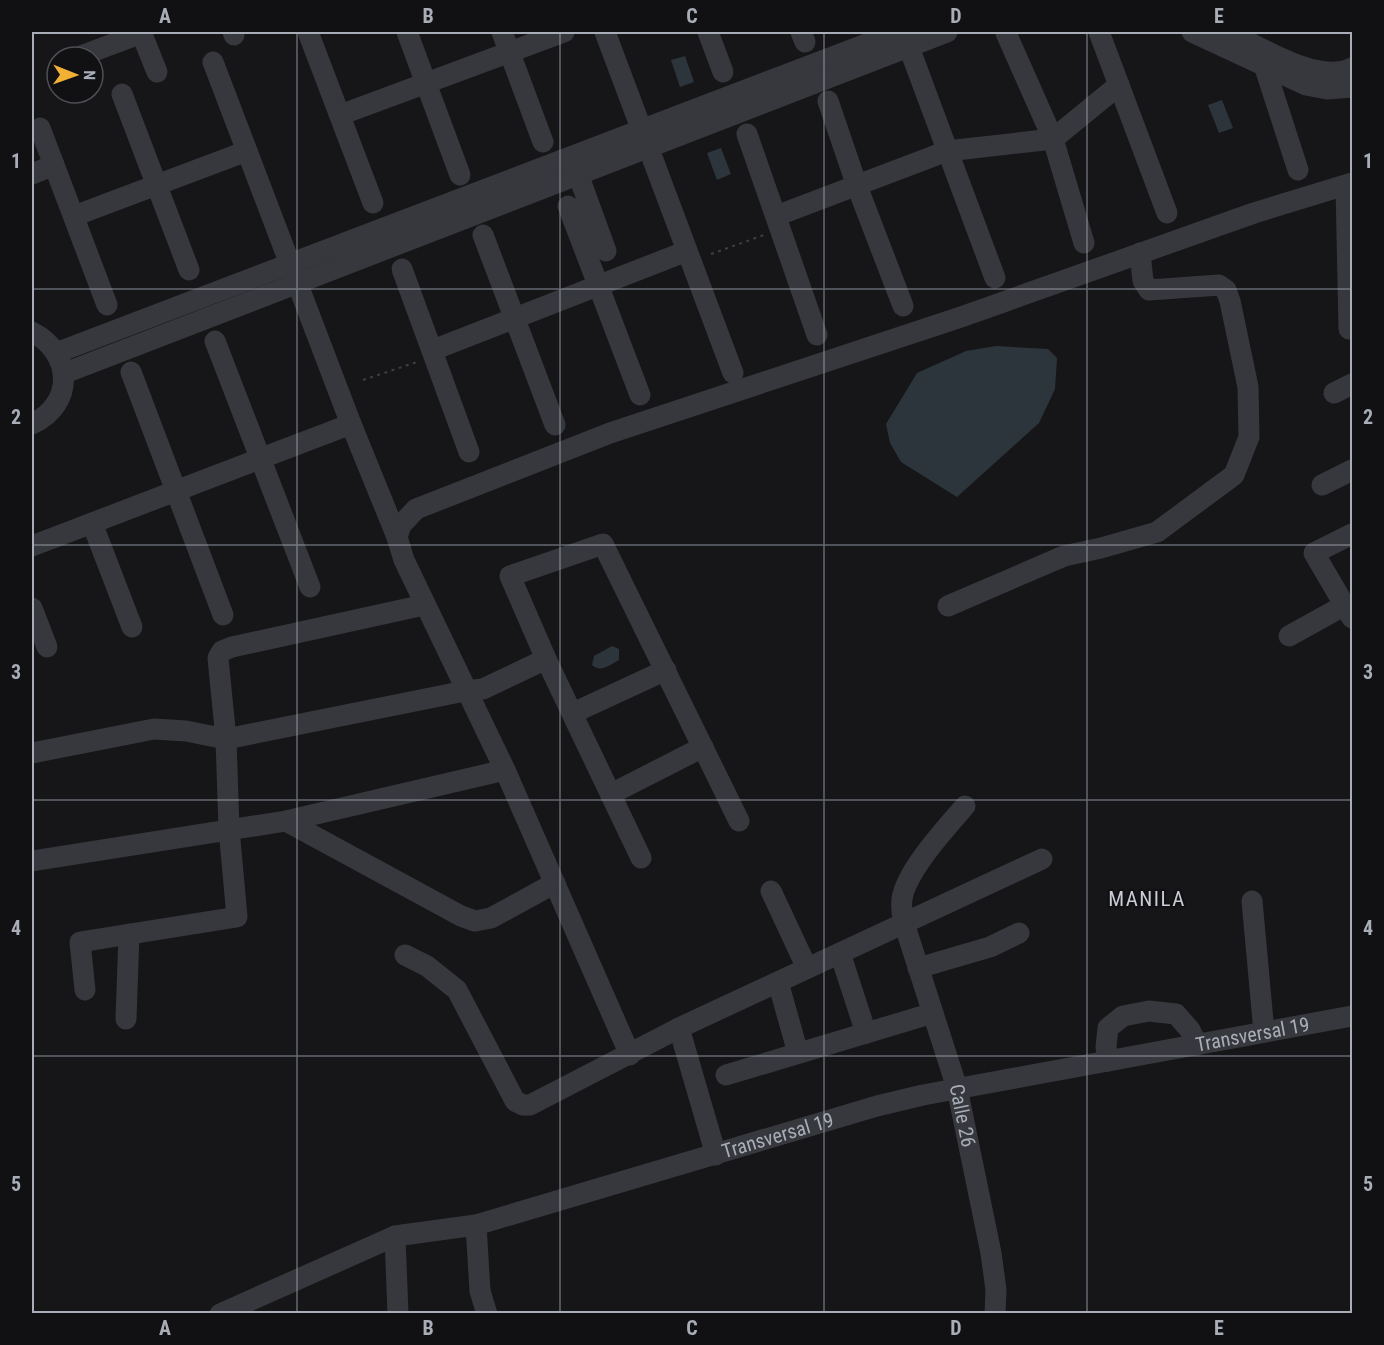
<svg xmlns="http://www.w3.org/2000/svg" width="1384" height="1345" font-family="'Roboto Condensed',sans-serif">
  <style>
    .water { fill: #2c353c }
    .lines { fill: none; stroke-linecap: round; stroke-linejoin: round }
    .path { stroke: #3d3f44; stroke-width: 2; stroke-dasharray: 3 4.5; stroke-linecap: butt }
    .minor { stroke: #37383d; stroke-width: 21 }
    .grid { fill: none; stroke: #a8adb8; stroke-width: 1.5; stroke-opacity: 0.55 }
    .labels { text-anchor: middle; stroke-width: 4.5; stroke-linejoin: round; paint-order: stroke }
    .street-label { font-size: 20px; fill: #a8adb8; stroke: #111113 }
    .neighbourhood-label { font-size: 21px; letter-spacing: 1.5px; fill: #c9ccd4; stroke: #111113 }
    .neatline { fill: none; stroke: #a8adb8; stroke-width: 2 }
    .grid-label { font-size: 20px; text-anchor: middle; font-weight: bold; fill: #a8adb8 }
  </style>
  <rect width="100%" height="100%" fill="#161618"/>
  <path class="water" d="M685,56L694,82L680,87L671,60Z
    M1222,100L1233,128L1219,133L1208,105Z
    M721,148L731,174L717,180L707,153Z
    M996,346L1048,349L1057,358L1055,389L1039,423L957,497L901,462L890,443L886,424L917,373L966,351Z
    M612,646L619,649V660C610,665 600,673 592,665L594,656Z"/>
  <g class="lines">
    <path class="path" d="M711,254L764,235
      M363,380L417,362"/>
    <g class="minor">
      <path d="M141,32L157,72"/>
      <path d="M233,32L234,35"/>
      <path d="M308,32L373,203"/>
      <path d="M407,32L460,175"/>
      <path d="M502,32L543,142"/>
      <path d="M605,32L733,373"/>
      <path d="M708,32L723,72"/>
      <path d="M801,32L805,42"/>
      <path d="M1099,32L1167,213"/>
      <path d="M1192,32L1306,85L1327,89L1352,87"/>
      <path d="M1229,32C1260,47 1318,85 1352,68"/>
      <path d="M1006,33L1053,139L1084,243"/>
      <path d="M904,34L995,278"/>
      <path d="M78,57L142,33"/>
      <path d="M1267,59L1265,68L1298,170"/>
      <path d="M213,62L351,424L397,537L404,560L505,770L630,1055"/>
      <path d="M122,94L189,270"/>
      <path d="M828,101L857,186L903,306"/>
      <path d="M340,115L564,32"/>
      <path d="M40,128L107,305"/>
      <path d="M747,134L817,335"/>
      <path d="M32,174L54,165"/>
      <path d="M578,174L606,251"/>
      <path d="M1346,186L1349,329"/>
      <path d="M568,206L640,395"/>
      <path d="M74,216L247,151"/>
      <path d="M776,216L947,151L1053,139L1119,85"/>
      <path d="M483,235L555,425"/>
      <path d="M402,269L469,452"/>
      <path d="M32,332C73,353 75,404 32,424"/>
      <path d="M215,341L310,587"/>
      <path d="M433,350L687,251"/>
      <path d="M56,353L898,32"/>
      <path d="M131,372L223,615"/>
      <path d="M65,373L947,32"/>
      <path d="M1334,393L1352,384"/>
      <path d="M1322,485L1352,470"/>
      <path d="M92,523L132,627"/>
      <path d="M1352,534L1314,553L1352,618"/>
      <path d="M397,537L401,525L416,509L610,433L961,317L1254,213L1352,183"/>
      <path d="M32,546L351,424"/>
      <path d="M948,606L1064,556L1101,548L1157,532L1234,475L1249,437L1248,387L1230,301L1226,290L1219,285L1149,290L1143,281L1140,253"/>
      <path d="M32,608L47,647"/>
      <path d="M1289,636L1345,605"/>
      <path d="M573,713L666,670"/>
      <path d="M32,753L154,729L186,731L226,739L465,691L483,689L546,659"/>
      <path d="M611,794L703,747"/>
      <path id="s1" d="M965,806C946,828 906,871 902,899C901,907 902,915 904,923L957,1088L991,1253L996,1290L995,1314"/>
      <path d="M286,821L461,916L475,921L491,918L555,883"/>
      <path d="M641,858L546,659L510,576L603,544L739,821"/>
      <path d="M32,861L286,821L505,770"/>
      <path d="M771,891L807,968"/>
      <path d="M1252,901L1264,1032"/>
      <path d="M840,953L866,1033"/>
      <path d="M405,955L427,966L457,990L515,1101L523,1105H530L679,1028L1042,859"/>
      <path d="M918,968L990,947L1019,933"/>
      <path d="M778,982L798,1053"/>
      <path d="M85,990L80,942L237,917L229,829L226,739L218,658L222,651L232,647L424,605"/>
      <path d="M126,1019L129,934"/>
      <path d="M679,1028L716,1155"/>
      <path d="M1108,1061L1106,1047L1108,1028L1123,1016L1149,1011L1176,1014L1190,1030L1197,1045"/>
      <path d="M726,1075L933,1013"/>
      <path d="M476,1225L480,1291L487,1314"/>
      <path d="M395,1236L398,1314"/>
      <path id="s2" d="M220,1314L395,1236L476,1225L877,1106L923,1095L1352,1016"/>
    </g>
  </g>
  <path class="grid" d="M297,32V1314M560,32V1314M824,32V1314M1087,32V1314M32,289H1352M32,545H1352M32,800H1352M32,1056H1352"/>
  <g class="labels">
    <g class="street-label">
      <text dy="7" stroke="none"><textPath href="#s2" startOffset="1074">Transversal 19</textPath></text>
      <text dy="7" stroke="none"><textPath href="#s1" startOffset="339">Calle 26</textPath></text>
      <text dy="7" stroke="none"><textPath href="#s2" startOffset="588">Transversal 19</textPath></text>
    </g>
    <g class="neighbourhood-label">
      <text x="1147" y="906">MANILA</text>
    </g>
  </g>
  <rect width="1384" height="1345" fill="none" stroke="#111113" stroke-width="66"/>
  <g transform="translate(75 75) rotate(91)"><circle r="28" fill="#111113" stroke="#4d4f55" stroke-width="1.5"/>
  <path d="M0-4.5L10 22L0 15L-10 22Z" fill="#f2b134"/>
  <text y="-9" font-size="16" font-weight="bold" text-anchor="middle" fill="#a8adb8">N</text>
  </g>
  <rect x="33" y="33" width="1318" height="1279" class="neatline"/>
  <g class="grid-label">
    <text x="165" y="23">A</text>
    <text x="428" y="23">B</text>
    <text x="692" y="23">C</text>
    <text x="956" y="23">D</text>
    <text x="1219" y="23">E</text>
    <text x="16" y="168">1</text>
    <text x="1368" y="168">1</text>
    <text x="16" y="424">2</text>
    <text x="1368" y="424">2</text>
    <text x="16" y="679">3</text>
    <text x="1368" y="679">3</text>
    <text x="16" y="935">4</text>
    <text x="1368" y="935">4</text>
    <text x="16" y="1191">5</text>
    <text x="1368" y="1191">5</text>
    <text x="165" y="1335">A</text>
    <text x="428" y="1335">B</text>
    <text x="692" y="1335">C</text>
    <text x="956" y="1335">D</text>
    <text x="1219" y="1335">E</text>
  </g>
</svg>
